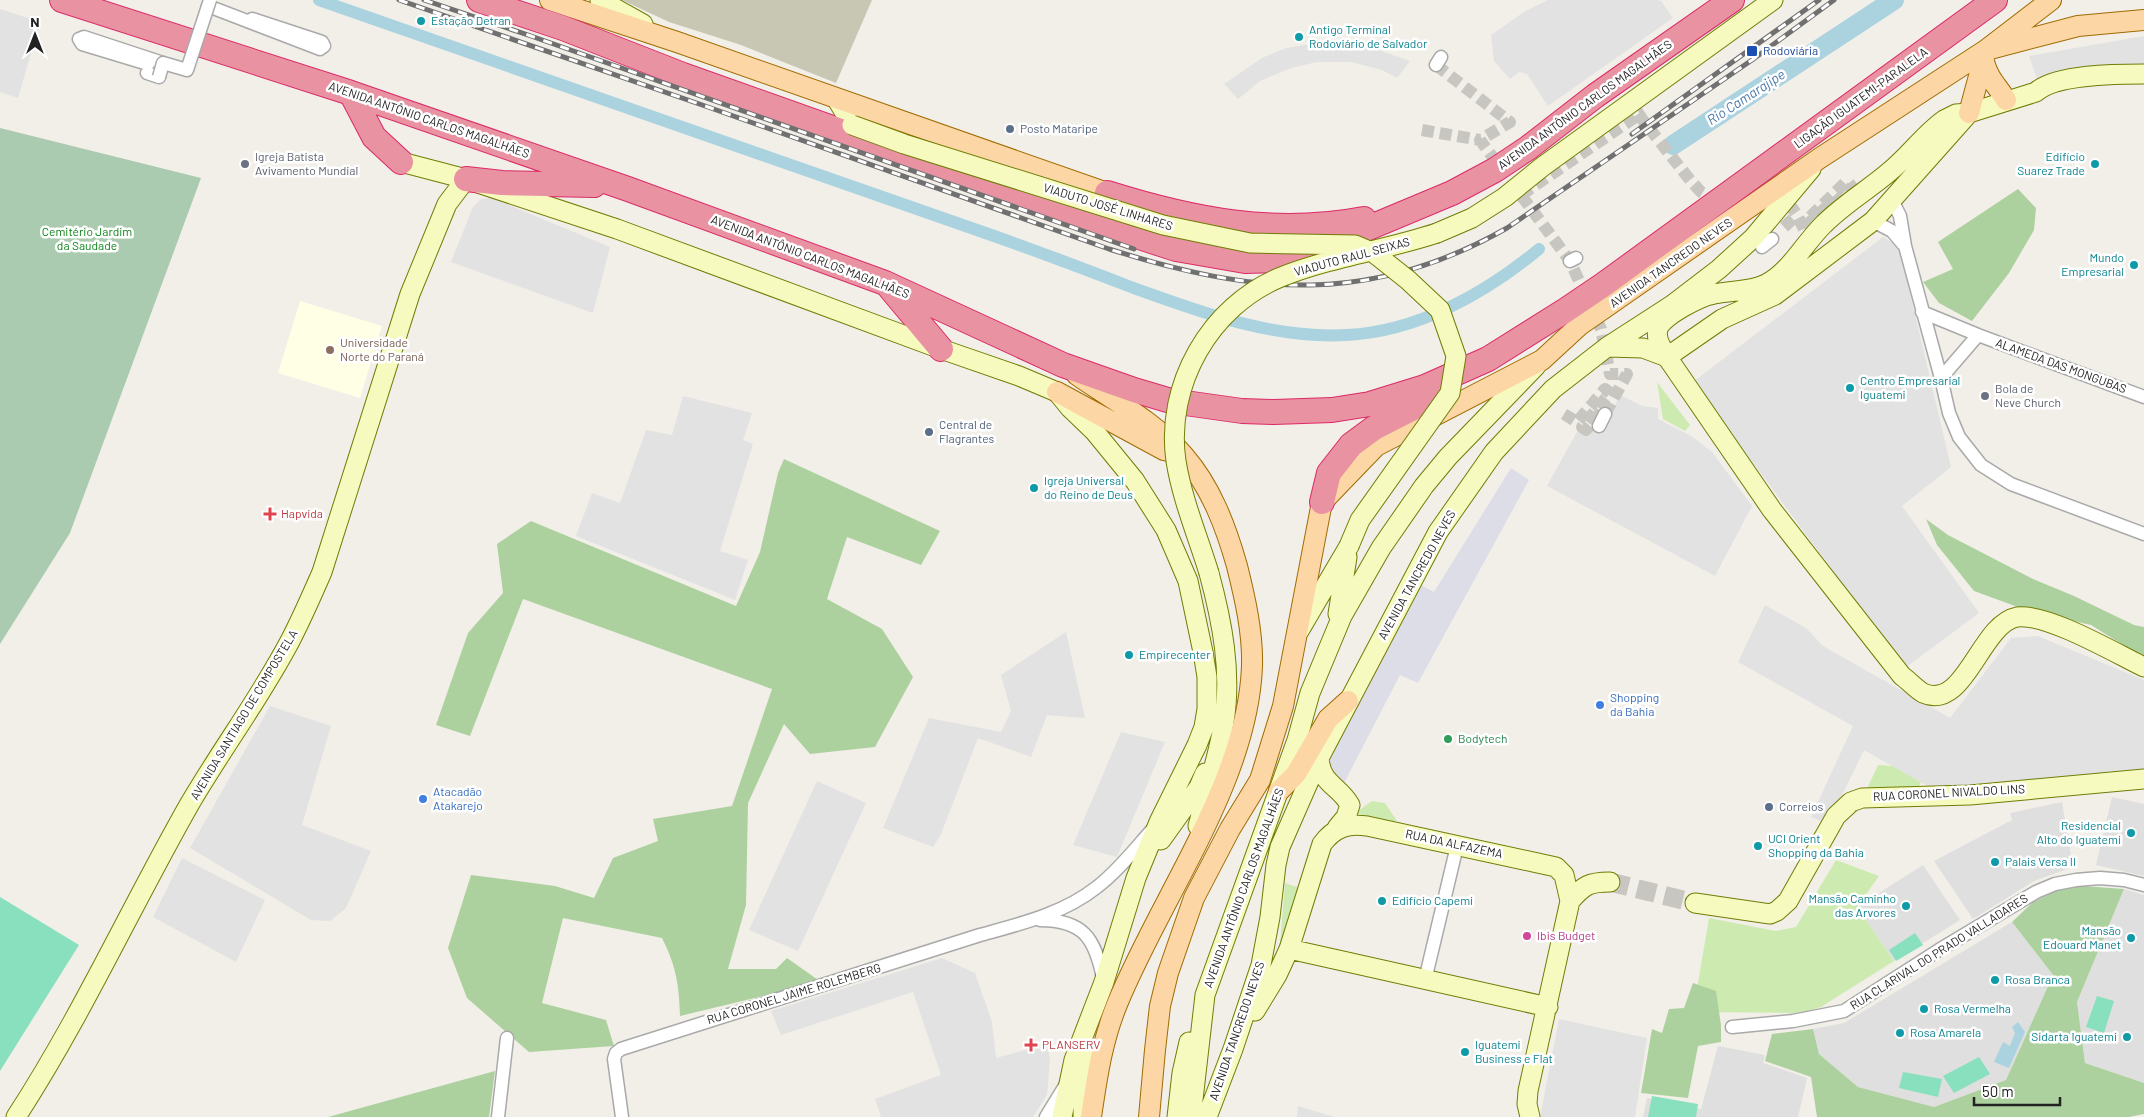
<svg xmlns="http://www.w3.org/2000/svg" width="2144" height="1117" font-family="Barlow,sans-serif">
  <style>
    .residential { fill: #e0dfdf }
    .education { fill: #ffffe5 }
    .construction { fill: #c7c7b4 }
    .grass { fill: #cdebb0 }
    .forest { fill: #add19e }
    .cemetery { fill: #aacbaf }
    .pitch { fill: #88e0be }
    .parking { fill: #e2e2e2 }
    .plaza { fill: #dddde8 }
    .water { fill: #aad3df }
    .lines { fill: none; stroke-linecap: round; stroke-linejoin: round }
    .canal { stroke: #aad3df; stroke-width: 12 }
    .river { stroke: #aad3df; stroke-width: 20 }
    .street-tunnel { stroke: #c8c6c1; stroke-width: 12; stroke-dasharray: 12 6; stroke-linecap: butt }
    .secondary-tunnel { stroke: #c8c6c1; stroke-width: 19; stroke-dasharray: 19 9; stroke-linecap: butt }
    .street-casing { stroke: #a9a9a9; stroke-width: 15 }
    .secondary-casing { stroke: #707d05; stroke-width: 21 }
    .primary-casing { stroke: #a06b00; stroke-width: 22 }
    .highway-casing { stroke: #dc2a67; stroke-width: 26 }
    .street { stroke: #fff; stroke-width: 12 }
    .secondary { stroke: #f7fabf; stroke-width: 19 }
    .primary { stroke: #fcd6a4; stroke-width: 20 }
    .highway { stroke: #e892a2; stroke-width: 24 }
    .rail-casing { stroke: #707070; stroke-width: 5 }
    .rail { stroke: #fff; stroke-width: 3; stroke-dasharray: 9; stroke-linecap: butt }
    .street-bridge-casing { stroke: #a9a9a9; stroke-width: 15; stroke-linecap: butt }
    .secondary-bridge-casing { stroke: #707d05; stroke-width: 21; stroke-linecap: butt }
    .street-bridge { stroke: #fff; stroke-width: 12 }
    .secondary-bridge { stroke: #f7fabf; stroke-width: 19 }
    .culture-dot { fill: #0f9aa8; stroke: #fff; stroke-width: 2 }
    .transit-dot { fill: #1a4fb4; stroke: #fff; stroke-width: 2 }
    .service-dot { fill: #5c6f8a; stroke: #fff; stroke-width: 2 }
    .worship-dot { fill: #6b7280; stroke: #fff; stroke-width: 2 }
    .education-dot { fill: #8d6e63; stroke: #fff; stroke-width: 2 }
    .health-dot { fill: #e0444e; stroke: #fff; stroke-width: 2 }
    .shop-dot { fill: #3f7fe0; stroke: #fff; stroke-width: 2 }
    .leisure-dot { fill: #2e9e5b; stroke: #fff; stroke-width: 2 }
    .hotel-dot { fill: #d1479c; stroke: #fff; stroke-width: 2 }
    .labels { text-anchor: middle; stroke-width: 5; stroke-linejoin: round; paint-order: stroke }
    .culture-label { font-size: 12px; fill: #0d838f; stroke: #fff; text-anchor: start }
    .transit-label { font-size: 12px; fill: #164399; stroke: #fff; text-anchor: start }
    .street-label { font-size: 12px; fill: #222; stroke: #fff }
    .service-label { font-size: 12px; fill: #4e5e75; stroke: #fff; text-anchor: start }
    .worship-label { font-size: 12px; fill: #5b616d; stroke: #fff; text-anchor: start }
    .park-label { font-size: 12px; fill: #0c8416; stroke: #fff }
    .education-label { font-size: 12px; fill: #785e54; stroke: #fff; text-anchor: start }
    .health-label { font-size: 12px; fill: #be3a42; stroke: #fff; text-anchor: start }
    .shop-label { font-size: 12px; fill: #366cbe; stroke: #fff; text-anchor: start }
    .leisure-label { font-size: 12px; fill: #27864d; stroke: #fff; text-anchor: start }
    .hotel-label { font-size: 12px; fill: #b23c85; stroke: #fff; text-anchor: start }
    .water-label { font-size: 14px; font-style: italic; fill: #4a7aab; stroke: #fff }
  </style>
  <rect width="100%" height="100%" fill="#f2efe9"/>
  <path class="residential" d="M2112,797L2144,804V876L2096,865Z
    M2062,802L2073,867L2034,881L1973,919L1934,861L2012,820L2010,813Z
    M1923,865L1960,920L1894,961L1857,907Z
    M2124,889L2144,895V1083L2085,1063L2077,1002Z
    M2012,922L2053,975L2006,1080L1934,1107L1858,1087L1819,1054L1813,1029L1844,1023Z
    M1718,1046L1765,1055L1763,1063L1807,1078L1798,1117H1643L1647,1098L1701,1109Z"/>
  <path class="education" d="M300,301L382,326L360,398L278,373Z"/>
  <path class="construction" d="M622,0H872L836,83L741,45L669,22Z"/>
  <path class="grass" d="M1657,382L1690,425L1685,431L1663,419Z
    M1878,765L1893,766L1921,782L1916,792L1865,793Z
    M1372,801L1385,803L1397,821L1352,820L1351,816Z
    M1836,860L1879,876L1857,907L1894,961L1821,1007L1801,1013L1693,1012L1709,918L1776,931L1796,927Z
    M1285,883L1300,888L1278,968Z"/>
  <path class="forest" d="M2018,189L2036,208L2034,230L2009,273L1972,321L1939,303L1923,282L1953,269L1938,242Z
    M784,459L940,531L921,565L847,537L827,599L882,629L913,677L875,747L810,754L784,724L748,803L746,905L728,969H776L787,958L821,982L680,1016C679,984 676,966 662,938L563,918L542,1003L606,1020L614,1046L529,1052L467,998L448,948L471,875L555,886L594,898L613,858L658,841L653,819L732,806L772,689L523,599L470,736L436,725L468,633L503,593L497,544L531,521L736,606L760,552L778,473Z
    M1926,519L1948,535L2033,579L2074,596L2134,625L2144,627V658L2091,625L2026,610L1974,591L1937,545Z
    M2069,885L2124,889L2077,1002L2085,1063L2144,1083V1114L2129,1117H1817L1811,1077L1765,1061L1772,1034L1813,1029L1819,1054L1858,1087L1934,1107L2006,1080L2053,975L2012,922L2033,902Z
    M1693,983L1716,991L1721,1025V1042L1698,1046L1688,1098L1641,1093L1652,1029L1662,1033L1669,1009L1684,1008Z
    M495,1071L489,1117H328Z"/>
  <path class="cemetery" d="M0,128L201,178L70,533L0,644Z"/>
  <path class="pitch" d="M0,897L79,945L0,1071Z
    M1915,933L1923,945L1896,961L1889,950Z
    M2097,996L2114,1001L2104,1033L2086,1027Z
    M1979,1057L1990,1074L1954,1093L1943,1076Z
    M1903,1072L1942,1079L1938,1097L1899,1088Z
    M1652,1096L1698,1104L1696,1117H1648Z"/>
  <path class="parking" d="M1548,0H1656L1661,1L1673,18L1548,106L1527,74L1519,72L1510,79L1494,61L1491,35L1524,12Z
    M0,9L40,22L18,98L0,92Z
    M2144,36V64L2037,79L2029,56Z
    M1324,42L1350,43L1378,50L1410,61L1397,78L1382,70L1351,62H1317L1291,68L1260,81L1238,99L1224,84L1262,58L1286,48Z
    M492,198L610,247L593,313L451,262L473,207L481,199Z
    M1883,237L1899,247L1951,467L1902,506L1979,613L1905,668L1693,382Z
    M1620,395L1642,406L1658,408V419L1693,437L1712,452L1752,506L1715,576L1547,486L1578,430L1587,435L1595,429L1605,427Z
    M683,396L752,413L743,440L753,444L720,551L748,560L735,600L576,536L592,493L620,503L646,430L672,435Z
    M1765,605L1806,628L1823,646L1950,718L2011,638L2038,636L2144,680V776L1926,793L1928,786L1864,750L1828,824L1811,817L1853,726L1738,662Z
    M1066,632L1085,718L1047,715L1031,757L978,738L941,834L933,847L883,828L929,718L1001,732L1011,711L1001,675Z
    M270,706L331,726L302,825L371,851L346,908L330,921L311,920L190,848Z
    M1121,732L1165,742L1117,857L1073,845Z
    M817,781L866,803L798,951L749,930Z
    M182,858L265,900L236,962L153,917Z
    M942,958L975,973L992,1022L996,1058L1047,1044L1050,1059L1047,1095L1033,1117H881L875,1099L941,1075L913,992L781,1035L771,1011Z
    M1559,1019L1647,1038L1635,1117H1540Z
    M1298,1106L1334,1117H1297Z"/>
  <path class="plaza" d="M1511,468L1529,480L1418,683L1400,675L1342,787L1323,770L1417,583L1434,592Z"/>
  <path class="water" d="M2018,1022L2025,1032L2009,1068L1994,1062L2003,1042L2010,1046L2015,1033L2012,1027Z"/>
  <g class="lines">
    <path class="canal" d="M319,0C545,79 771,158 997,237C1042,253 1087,270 1131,287C1200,312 1272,339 1346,335C1417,332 1486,293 1539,249"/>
    <path class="river" d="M1673,145L1894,0"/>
    <path class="street-tunnel" d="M1436,65L1510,122L1480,140L1570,261L1601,329L1610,374H1627L1605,414L1602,411L1586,430L1582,427L1610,393L1605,389L1577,422L1564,414
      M1638,114L1690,180L1701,192L1728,209L1772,178L1797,215L1805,231L1852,187L1847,181L1806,221L1808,224L1834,200
      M1422,130L1480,140
      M1521,195L1644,111
      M1784,227L1797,215"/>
    <path class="secondary-tunnel" d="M1610,882L1695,903"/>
    <g class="street-casing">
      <path id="street" d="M208,6L320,49L324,46L322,42L252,19
        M148,64L82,44L79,39L84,37L163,63
        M1436,65L1441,57
        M147,73L159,77
        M1892,200L1900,216L1905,246L1941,378L1949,413L1959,437L1981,465L2011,484L2144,534
        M1873,221L1892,231L1903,244
        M1762,247L1772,239
        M1570,261L1576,258
        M1922,312L1978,335L2144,397
        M1941,378L1978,335
        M1599,426L1605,414
        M1040,920C1084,920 1095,939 1103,978
        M1425,980L1457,846
        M1732,1027L1793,1021L1844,1011L1939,950L2036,892L2055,884L2076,880L2100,878L2124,880L2144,885
        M498,1117L507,1038
        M622,1117L614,1059L616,1053L621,1049L980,935C1020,924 1063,914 1097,887C1117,872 1134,850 1151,831
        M1046,1117L1065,1086"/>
    </g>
    <g class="secondary-casing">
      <path id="secondary" d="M600,0L643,24
        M2144,74C2117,74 2056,74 2036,92L1969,113L1956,114L1944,120C1924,134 1909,156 1889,172C1868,190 1844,204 1824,224C1805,242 1790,272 1766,284C1750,292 1732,290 1714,294C1701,296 1662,316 1658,329C1655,339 1662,349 1667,357L1772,510L1902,676C1909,681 1916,689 1923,693C1965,712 1980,624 2017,617C2047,613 2115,653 2144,667
        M836,98L852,125
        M401,162L466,179L617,229L941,349L1019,376L1057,392L1070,408L1095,432L1135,481L1166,530L1188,581L1203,652L1207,677V709L1204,727L1197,745L1159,822L1136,878L1104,982L1074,1060L1062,1117
        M1437,233L1472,218L1505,197L1542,167L1773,0
        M1607,347L1643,348L1667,357
        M1667,357L1722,319L1775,295L1873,221L1969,113
        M1338,614L1347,557
        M1299,631L1349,546
        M1319,758C1321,785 1339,785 1350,805L1346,817L1337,828
        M1198,826C1207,792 1218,757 1224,722C1232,672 1222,621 1209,573
        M1161,840L1199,787L1205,773
        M1570,901C1584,885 1589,882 1610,882
        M1695,903L1770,914L1777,911L1788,901L1836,816L1851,802L1862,798L1970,795L2144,779
        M1289,949L1548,1007
        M1255,1011L1277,975L1289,949L1322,844C1334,828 1347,823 1367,826L1556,867L1564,875L1570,901L1528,1091L1527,1104L1530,1117
        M1082,1047L1084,1063L1083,1117
        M16,1117C81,1017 130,909 189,805C221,750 260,698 290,641C302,618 312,595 322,572L410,294L447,204L466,179
        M1177,1117L1182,1073L1189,1042
        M1191,1117L1205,995L1297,740L1310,693L1342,616L1381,548L1424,486L1448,457L1536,366
        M1207,1117L1233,1049L1261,965L1270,917L1276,865L1280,847L1319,758L1438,532L1494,452L1553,389L1607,347L1672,305L1719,269L1753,238L1811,169"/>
    </g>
    <g class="primary-casing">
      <path id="primary" d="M550,0L677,42L1107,193
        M1984,62C1989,80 1997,85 2006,100
        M1969,113L1986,50L2051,0
        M1077,375C1113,400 1155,422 1184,456C1211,487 1226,527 1237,566C1245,598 1253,633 1252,666C1248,781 1161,897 1118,1002C1102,1040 1097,1077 1091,1117
        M1057,392L1164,450L1173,452
        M1279,791L1296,774L1328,719L1348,701
        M1149,1117L1155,1050L1160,1006L1168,973L1194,898L1230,829L1260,780L1283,706L1322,502L1376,446L1542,360L1580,325L1820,158L1986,50L2078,26L2144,20"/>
    </g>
    <g class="highway-casing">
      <path id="highway" d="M62,0L351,93L628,189L885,283L1063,365L1134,390L1171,401L1242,411L1274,412L1332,410L1370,404L1425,387L1488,359L1566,310L1603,285L1995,0
        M479,0L563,28L683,75L1133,235L1176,249L1245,261L1279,260L1311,252L1452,193L1495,170L1528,148L1595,96L1732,0
        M351,93L374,137L401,162
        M466,179L502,183L594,185
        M1107,193C1193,220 1274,236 1364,219
        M890,288L941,349
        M1322,502L1329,473L1351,445L1374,428L1415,407L1435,391"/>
    </g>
    <use href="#street" class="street"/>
    <use href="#secondary" class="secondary"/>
    <use href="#primary" class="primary"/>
    <use href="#highway" class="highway"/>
    <g class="rail-casing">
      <path id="rail" d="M399,0L708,107L1109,249C1254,295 1370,306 1507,228L1752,60L1834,0
        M424,0L531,36L1134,249
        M1632,134L1819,0"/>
    </g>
    <use href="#rail" class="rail"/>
    <g class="street-bridge-casing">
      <path id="street-bridge" d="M159,77L163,63L187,70L210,0"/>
    </g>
    <g class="secondary-bridge-casing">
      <path id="secondary-bridge" d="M852,125L904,144L1163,225L1250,243L1355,245L1374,253L1408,280L1440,310L1456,356L1450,393L1360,520L1349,546
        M1209,573C1198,537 1182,499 1176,461C1165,385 1210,306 1281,277C1331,257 1386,250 1437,233"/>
    </g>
    <use href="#street-bridge" class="street-bridge"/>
    <use href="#secondary-bridge" class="secondary-bridge"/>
  </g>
  <g class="culture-dot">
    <circle cx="421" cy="21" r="5"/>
    <circle cx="1299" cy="37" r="5"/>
    <circle cx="2095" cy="164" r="5"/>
    <circle cx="2134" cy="265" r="5"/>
    <circle cx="1850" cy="388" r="5"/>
    <circle cx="1034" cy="488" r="5"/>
    <circle cx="1129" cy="655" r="5"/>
    <circle cx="2131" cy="833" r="5"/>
    <circle cx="1758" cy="846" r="5"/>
    <circle cx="1995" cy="862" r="5"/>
    <circle cx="1382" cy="901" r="5"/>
    <circle cx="1906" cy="906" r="5"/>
    <circle cx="2131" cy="938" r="5"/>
    <circle cx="1995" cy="980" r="5"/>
    <circle cx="1924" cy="1009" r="5"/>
    <circle cx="1900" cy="1033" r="5"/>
    <circle cx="2127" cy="1037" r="5"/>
    <circle cx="1465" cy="1052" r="5"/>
  </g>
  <rect class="transit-dot" x="1746" y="45" width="12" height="12" rx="2.5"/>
  <g class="service-dot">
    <circle cx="1010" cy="129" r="5"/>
    <circle cx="929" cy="432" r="5"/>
    <circle cx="1769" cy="807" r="5"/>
  </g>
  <g class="worship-dot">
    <circle cx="245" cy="164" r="5"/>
    <circle cx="1985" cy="396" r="5"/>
  </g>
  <circle class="education-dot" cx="330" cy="350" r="5"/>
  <g class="health-dot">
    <path d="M267.5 506.5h5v5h5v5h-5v5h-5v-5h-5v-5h5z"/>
    <path d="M1028.5 1037.5h5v5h5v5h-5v5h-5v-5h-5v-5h5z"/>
  </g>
  <g class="shop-dot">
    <circle cx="1600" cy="705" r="5"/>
    <circle cx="423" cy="799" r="5"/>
  </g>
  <circle class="leisure-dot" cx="1448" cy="739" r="5"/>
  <circle class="hotel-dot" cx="1527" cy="936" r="5"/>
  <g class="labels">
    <g class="culture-label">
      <text x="431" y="25">Estação Detran</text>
      <text x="1309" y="34">Antigo Terminal<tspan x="1309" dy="14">Rodoviário de Salvador</tspan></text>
      <text x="2085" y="161" text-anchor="end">Edifício<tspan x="2085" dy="14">Suarez Trade</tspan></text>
      <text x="2124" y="262" text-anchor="end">Mundo<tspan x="2124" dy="14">Empresarial</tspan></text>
      <text x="1860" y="385">Centro Empresarial<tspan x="1860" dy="14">Iguatemi</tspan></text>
      <text x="1044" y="485">Igreja Universal<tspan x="1044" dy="14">do Reino de Deus</tspan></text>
      <text x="1139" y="659">Empirecenter</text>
      <text x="2121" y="830" text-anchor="end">Residencial<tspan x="2121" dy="14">Alto do Iguatemi</tspan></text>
      <text x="1768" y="843">UCI Orient<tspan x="1768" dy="14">Shopping da Bahia</tspan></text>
      <text x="2005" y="866">Palais Versa II</text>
      <text x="1896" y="903" text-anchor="end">Mansão Caminho<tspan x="1896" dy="14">das Arvores</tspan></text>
      <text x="1392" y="905">Edifício Capemi</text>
      <text x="2121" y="935" text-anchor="end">Mansão<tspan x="2121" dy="14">Edouard Manet</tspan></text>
      <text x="2005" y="984">Rosa Branca</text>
      <text x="1934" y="1013">Rosa Vermelha</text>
      <text x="1910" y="1037">Rosa Amarela</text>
      <text x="2117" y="1041" text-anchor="end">Sidarta Iguatemi</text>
      <text x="1475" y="1049">Iguatemi<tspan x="1475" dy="14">Business e Flat</tspan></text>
    </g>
    <g class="transit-label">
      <text x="1763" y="55">Rodoviária</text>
    </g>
    <g class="street-label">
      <text transform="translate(1861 98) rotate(-36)" y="4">LIGAÇÃO IGUATEMI-PARALELA</text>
      <text transform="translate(1585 105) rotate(-36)" y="4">AVENIDA ANTÔNIO CARLOS MAGALHÃES</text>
      <text transform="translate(429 120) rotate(19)" y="4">AVENIDA ANTÔNIO CARLOS MAGALHÃES</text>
      <text transform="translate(1108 207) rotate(17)" y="4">VIADUTO JOSÉ LINHARES</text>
      <text transform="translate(810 257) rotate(21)" y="4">AVENIDA ANTÔNIO CARLOS MAGALHÃES</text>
      <text transform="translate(1352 257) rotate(-15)" y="4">VIADUTO RAUL SEIXAS</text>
      <text transform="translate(1671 263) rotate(-35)" y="4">AVENIDA TANCREDO NEVES</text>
      <text transform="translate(2061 366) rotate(20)" y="4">ALAMEDA DAS MONGUBAS</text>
      <text transform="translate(1417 575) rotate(-61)" y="4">AVENIDA TANCREDO NEVES</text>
      <text transform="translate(244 715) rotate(-59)" y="4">AVENIDA SANTIAGO DE COMPOSTELA</text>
      <text transform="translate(1949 793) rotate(-3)" y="4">RUA CORONEL NIVALDO LINS</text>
      <text transform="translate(1454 844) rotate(12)" y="4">RUA DA ALFAZEMA</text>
      <text transform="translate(1244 888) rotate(-70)" y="4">AVENIDA ANTÔNIO CARLOS MAGALHÃES</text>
      <text transform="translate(1939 952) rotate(-32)" y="4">RUA CLARIVAL DO PRADO VALLADARES</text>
      <text transform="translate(794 994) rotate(-17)" y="4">RUA CORONEL JAIME ROLEMBERG</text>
      <text transform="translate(1237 1031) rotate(-71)" y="4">AVENIDA TANCREDO NEVES</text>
    </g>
    <g class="service-label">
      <text x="1020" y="133">Posto Mataripe</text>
      <text x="939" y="429">Central de<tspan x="939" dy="14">Flagrantes</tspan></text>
      <text x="1779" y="811">Correios</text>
    </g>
    <g class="worship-label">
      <text x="255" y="161">Igreja Batista<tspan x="255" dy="14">Avivamento Mundial</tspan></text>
      <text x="1995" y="393">Bola de<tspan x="1995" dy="14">Neve Church</tspan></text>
    </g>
    <g class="park-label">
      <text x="87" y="236">Cemitério Jardim<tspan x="87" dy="14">da Saudade</tspan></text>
    </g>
    <g class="education-label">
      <text x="340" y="347">Universidade<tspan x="340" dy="14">Norte do Paraná</tspan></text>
    </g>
    <g class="health-label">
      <text x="281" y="518">Hapvida</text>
      <text x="1042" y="1049">PLANSERV</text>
    </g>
    <g class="shop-label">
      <text x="1610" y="702">Shopping<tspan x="1610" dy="14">da Bahia</tspan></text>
      <text x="433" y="796">Atacadão<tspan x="433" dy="14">Atakarejo</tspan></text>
    </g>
    <g class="leisure-label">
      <text x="1458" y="743">Bodytech</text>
    </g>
    <g class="hotel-label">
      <text x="1537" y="940">Ibis Budget</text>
    </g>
    <g class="water-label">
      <text transform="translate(1746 97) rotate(-33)" y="5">Rio Camarajipe</text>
    </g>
  </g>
  <g transform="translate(35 35)" stroke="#ffffff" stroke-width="4" paint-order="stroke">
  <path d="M0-4L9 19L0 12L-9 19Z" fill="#222222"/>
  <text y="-8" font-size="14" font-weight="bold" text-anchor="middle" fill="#222222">N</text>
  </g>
  <path d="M1974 1097v8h86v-8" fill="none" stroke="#222222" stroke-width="2.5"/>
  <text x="1982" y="1097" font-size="15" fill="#222222" stroke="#ffffff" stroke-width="4" paint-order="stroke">50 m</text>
</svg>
